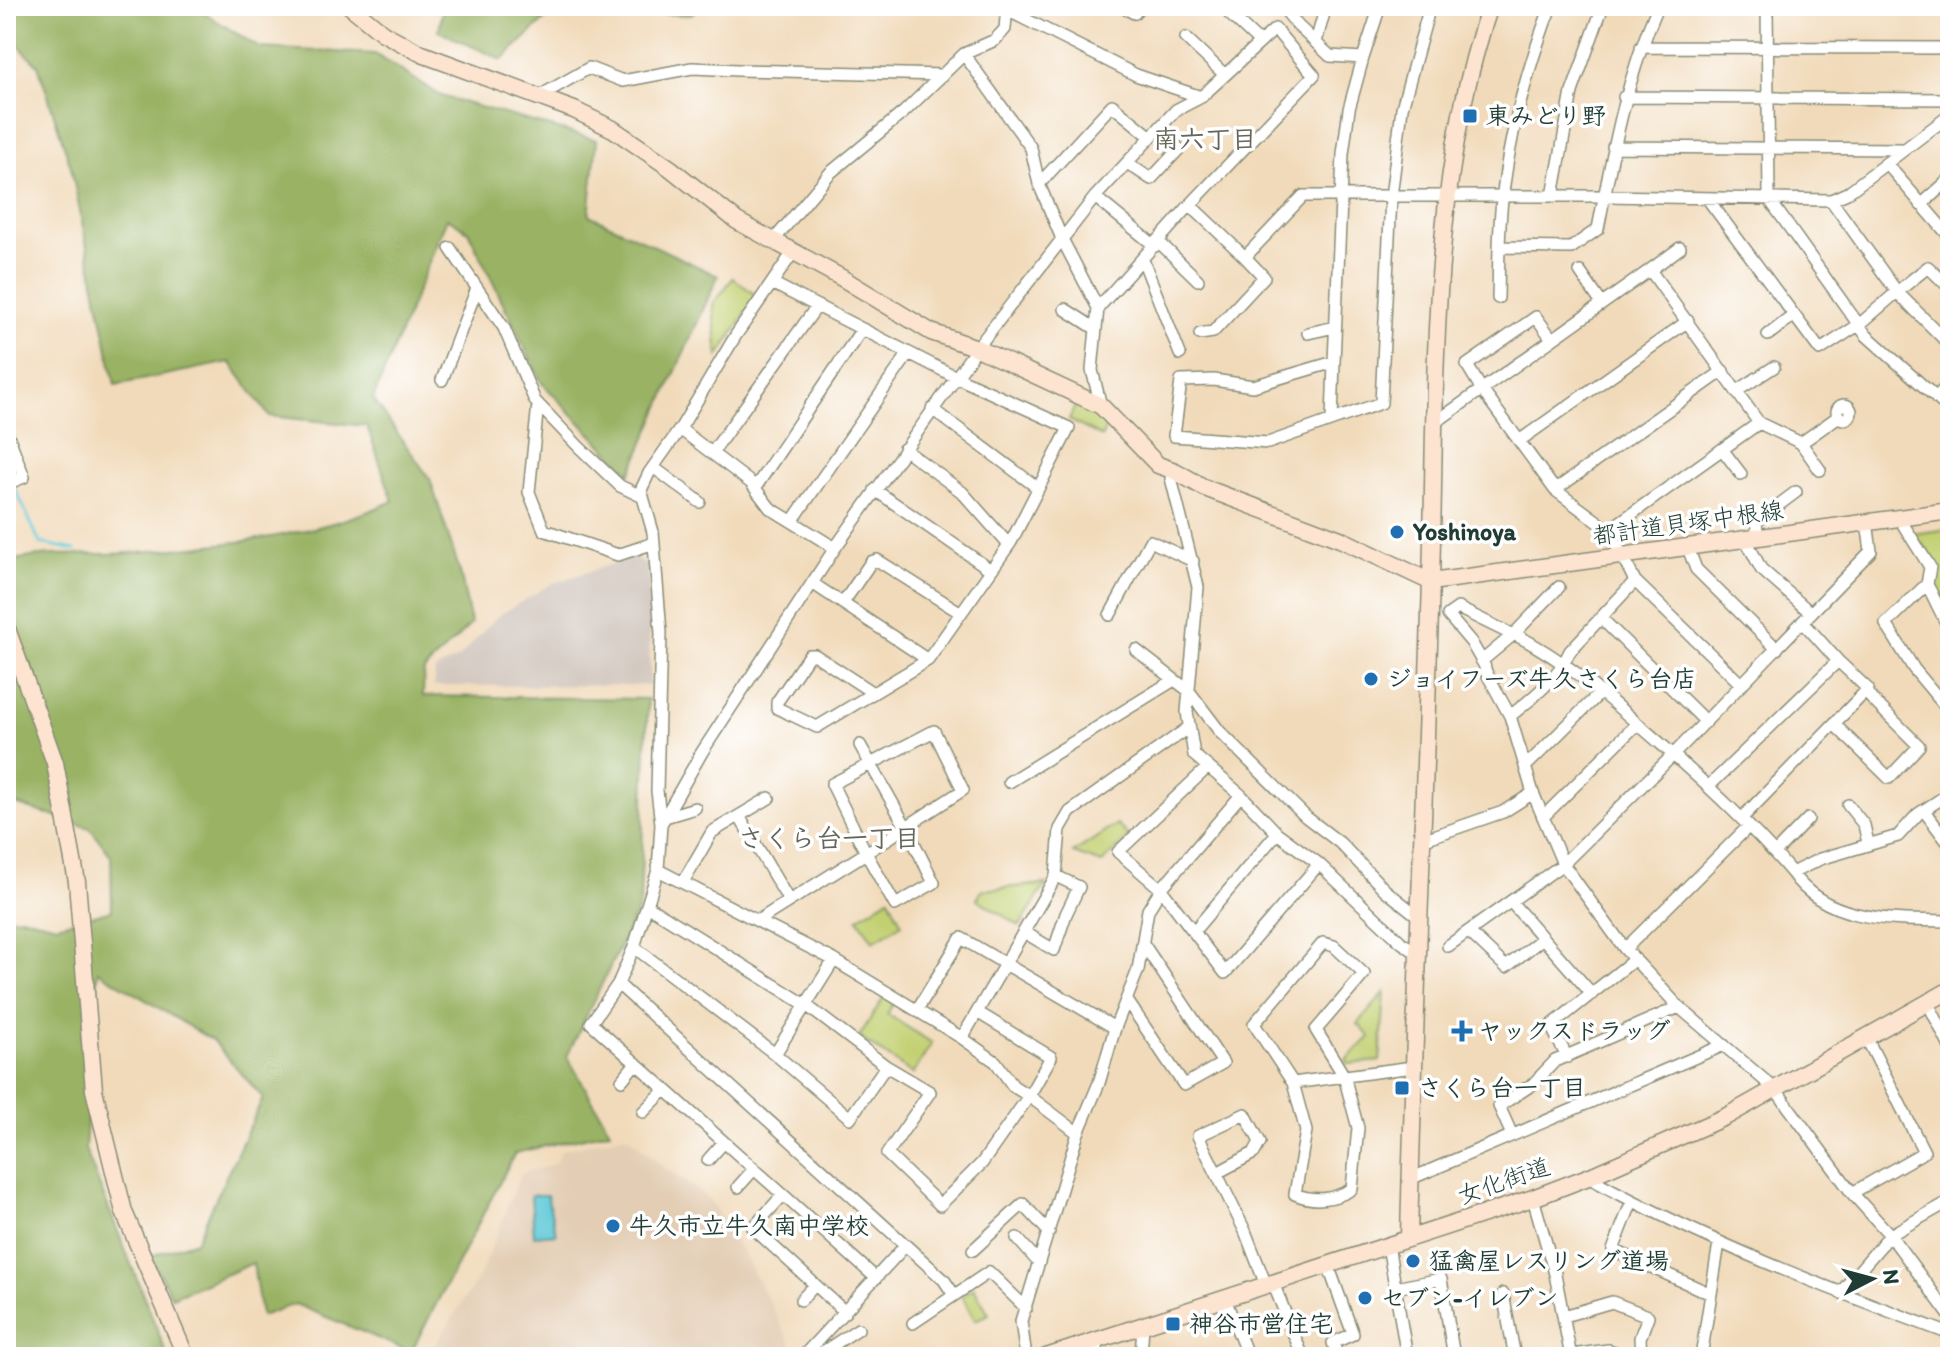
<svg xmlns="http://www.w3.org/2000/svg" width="1956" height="1363" font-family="Itim,'Klee One',sans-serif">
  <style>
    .built { fill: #e3cdb4 }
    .industrial { fill: #cec2b9 }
    .green { fill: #c2d071; stroke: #708652; stroke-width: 2 }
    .forest { fill: #99b263; stroke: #5c784c; stroke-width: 2 }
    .water { fill: #5ec9d7; stroke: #3e8386; stroke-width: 2 }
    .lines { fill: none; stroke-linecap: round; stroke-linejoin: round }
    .stream { stroke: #5ec9d7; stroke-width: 3 }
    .street-casing { stroke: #888c77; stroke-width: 14 }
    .secondary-casing { stroke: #888c77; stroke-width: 19 }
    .street { stroke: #fff; stroke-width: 11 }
    .secondary { stroke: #fde4d0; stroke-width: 16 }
    .poi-dot { fill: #1f6fb2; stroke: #fff; stroke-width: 3 }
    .labels { text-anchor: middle; stroke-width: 7; stroke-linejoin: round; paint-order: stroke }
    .poi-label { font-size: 24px; font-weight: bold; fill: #1f3d34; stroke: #fff; text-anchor: start }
    .street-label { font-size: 24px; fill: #1f3d34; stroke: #fff }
    .neighbourhood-label { font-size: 26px; font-weight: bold; fill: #646759; stroke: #fff }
  </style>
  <rect width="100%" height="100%" fill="#fff"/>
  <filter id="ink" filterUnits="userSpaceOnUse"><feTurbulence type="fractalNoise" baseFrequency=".0125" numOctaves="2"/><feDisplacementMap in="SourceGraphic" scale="16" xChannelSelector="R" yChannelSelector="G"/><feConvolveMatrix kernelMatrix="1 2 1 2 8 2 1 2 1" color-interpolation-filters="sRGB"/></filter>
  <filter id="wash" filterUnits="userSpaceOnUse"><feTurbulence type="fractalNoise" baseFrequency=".006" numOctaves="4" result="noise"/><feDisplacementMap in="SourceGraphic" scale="32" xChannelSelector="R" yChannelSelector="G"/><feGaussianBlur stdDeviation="1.8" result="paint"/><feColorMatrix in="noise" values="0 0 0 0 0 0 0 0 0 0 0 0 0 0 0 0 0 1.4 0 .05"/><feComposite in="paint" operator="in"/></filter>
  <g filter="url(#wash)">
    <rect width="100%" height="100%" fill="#f1daba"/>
    <path class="built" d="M627,1135L666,1169L709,1199L743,1253L798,1357H428L482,1271L521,1173L555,1164L562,1150Z"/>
    <path class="industrial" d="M635,557L649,567L650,685L434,686L435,670L460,657L496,617L553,583Z"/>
    <path class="green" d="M733,278L757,296L718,357L713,304Z
      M1076,403L1107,423L1102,437L1069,420Z
      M1950,529V594L1939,596C1933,587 1937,581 1936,571C1935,556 1922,544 1911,534Z
      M1117,824L1129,837L1102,863L1073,853Z
      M1046,884L1020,926L977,899L982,890Z
      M889,898L902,924L873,941L858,918Z
      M1385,992L1380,1061L1348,1064L1346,1060L1370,1037L1358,1024Z
      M886,994L896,999L887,1014L932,1043L913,1074L859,1037Z
      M974,1288L989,1314L975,1320L962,1296Z"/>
    <path class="forest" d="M6,6H193L260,48L375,54L441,96L597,140L589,215L718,276L630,474L542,383L468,231L447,218L373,399L430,479L460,572L471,624L424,670L423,696L648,699L640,905L567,1056L610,1131L515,1153L411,1352L295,1304L261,1316L253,1263L172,1297L150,1256L196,1241L263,1098L213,1041L98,971L85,1149L168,1357H6V918L23,917L57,925L112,910L111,856L90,828L6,801V562C47,551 87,556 128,553C217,545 311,539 393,501L367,426L269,416L230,362L115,385L71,167L38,65L6,33Z
      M443,6H700L691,15L556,9L502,60L439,31Z"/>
    <path class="water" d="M531,1195H547L556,1234L534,1236Z"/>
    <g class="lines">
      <path class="stream" d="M6,465L11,477
        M15,488L40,543L75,550"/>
    </g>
  </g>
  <g filter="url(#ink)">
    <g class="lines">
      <g class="street-casing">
        <path id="street" d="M1121,6L1134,13L1141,6
          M1221,6L1260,43
          M1282,6L1298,26L1330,56L1363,58L1349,109L1343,154L1334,362L1253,386L1214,380L1181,381L1174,436L1268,443L1381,403L1391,197L1402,108L1430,6
          M1767,6L1769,199L1866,335L1950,410
          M1007,10L1136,75L1201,97L1275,29L1314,75L1190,205L1098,308L1092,370L1101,406
          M1186,38L1225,75
          M1316,42L1326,6
          M1641,47L1950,48
          M964,54L1031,148L1039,184L1062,239L1098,308
          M1363,58L1380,6
          M538,97L589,68L623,81L692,68L738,70L943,75
          M1624,97L1950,99
          M1613,147L1902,149
          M1127,163L1151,179L1179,149L1159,129
          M1886,163L1950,237
          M1039,184L1112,105L1151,137
          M1553,196L1572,92L1603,6
          M1095,197L1155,246
          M1707,198L1820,350L1860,324L1897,292L1831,200
          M1190,205L1245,257
          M1921,205L1950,179
          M774,240L830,173L904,112L964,54L995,40L1005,29L1007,6
          M1159,242L1198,280
          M1500,247L1571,248L1598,229C1613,151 1626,79 1658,6
          M450,248L504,328L535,401L579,447L620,486L643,497
          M794,251L736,335L680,429L649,473L641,490L653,532L661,633L657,791L661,824L658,870L634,947L618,984L591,1023L876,1278
          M1143,260L1180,354
          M1650,270L1680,248
          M1580,272L1602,304
          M772,283L956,377L1069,428L1011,542L928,660L817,727L777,708V702L809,655H815L873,693
          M1950,288L1928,267L1897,292L1950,345
          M1498,298C1499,263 1498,227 1503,192C1511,127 1528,67 1551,6
          M1065,309L1096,329
          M1308,333L1335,327
          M1200,334L1213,332L1264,277L1245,257L1303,196H1604L1831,200L1847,193L1950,115
          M1768,335L1794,315
          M1552,339L1536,317L1467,365L1482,390L1555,490L1609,530L1635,581L1742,685
          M442,380L477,288
          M1737,391L1774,367
          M1936,398L1950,382
          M538,404L529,492L544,530L618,555L654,543
          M1837 412a7 7 0 1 1 14 0a7 7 0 1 1-14 0Z
          M932,409L1038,488
          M1332,420L1334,362
          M1436,422L1650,270L1759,423L1801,443L1839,416
          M680,429L751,483L770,508L835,548
          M6,430L24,477L6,484
          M1519,441L1688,321
          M1801,443L1820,470
          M904,449L962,492L1009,545
          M1722,449L1741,474
          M712,453L817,306
          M653,467L700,502
          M1175,471L1171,478L1198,587L1187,712L1194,755L1241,795L1277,833L1319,864L1401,942L1417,953
          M755,488L862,329
          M875,490L991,570
          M1555,490L1723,371
          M1899,518L1930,567L1927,584L1886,624L1914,669L1950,712
          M793,520L909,353
          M1609,530L1759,423
          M1758,538L1756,522L1796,492
          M1746,540L1761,569L1811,613
          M1688,548L1696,569L1777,649
          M812,583L928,660
          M1927,584L1950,631
          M843,603L871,562L877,560L961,613
          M1110,615L1150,541L1193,561
          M1602,619L1706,722
          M1514,634L1559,587
          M1136,650L1189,691L1220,732L1306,817L1340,843L1385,890L1419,917
          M1483,663L1471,642L1448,615L1458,608L1511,634
          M1510,716C1532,699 1559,677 1570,651L1635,581
          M1834,724L1889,778L1919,746L1865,692
          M934,731L963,790L866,853L832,784Z
          M1525,767L1601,692
          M1207,768L1118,852L1161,889L1225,973L1319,864
          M1009,782L1174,680
          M1709,786L1838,661
          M1950,793L1918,814L1898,836L1820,859L1792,873C1752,826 1707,785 1661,744C1612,702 1571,663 1514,634L1483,660L1486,672L1510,716L1533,793L1563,864L1625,949L1679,1007L1776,1090L1852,1193L1890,1235L1950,1316
          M1848,805L1864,825L1868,843
          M1925,812L1950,845
          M739,816L789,901
          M665,817L695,808
          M1543,817L1637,724
          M1742,818L1868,689L1838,661L1803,622
          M661,824L702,752L835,548L977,348L1095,197L1176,110L1201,97
          M1422,840L1503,812L1533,793
          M1775,853L1808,819
          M658,870L834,960L962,1038L996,1062L1013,1086L1029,1096L1078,1133
          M1792,873C1826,923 1895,920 1950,921
          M683,882L712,832L769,798
          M1511,902L1592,994
          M648,906L806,1005L886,1066L930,1092L887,1154L940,1205L982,1163L1029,1096L1051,1057L977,1012
          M759,920L866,853L895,905L934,883L906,827L860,745
          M1194,931L1277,833
          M1024,932L1054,950L1066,914L1079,887L1056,876
          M1469,932L1506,967L1543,938
          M1323,943L1334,946L1364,974L1316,1030L1344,1076L1358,1128L1352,1189C1334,1200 1313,1202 1295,1194L1306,1131L1293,1083L1254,1024Z
          M1448,946L1563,864L1673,755L1871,551L1867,522
          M634,947L775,1054L850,1118L886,1066
          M1625,949L1749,826
          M618,984L944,1280L954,1295
          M1128,1002L1184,1085L1223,1063L1144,945
          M1928,1003L1950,1047
          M917,1010L961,938L1115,1028
          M962,1038L1056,876L1060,829L1070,812L1188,728
          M775,1054L834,960
          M1567,1057L1551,1026L1635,959
          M622,1080L636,1063
          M1293,1083L1413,1067
          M643,1112L665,1090
          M1512,1135L1499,1106L1533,1084L1555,1061L1679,1007
          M708,1160L724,1142
          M1217,1173L1254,1153L1260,1142L1245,1114L1198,1136L1245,1231L1266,1285
          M1588,1177C1704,1241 1826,1288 1950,1334
          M1410,1179L1724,1045
          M738,1187L754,1169
          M1852,1193L1924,1152L1867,1039
          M783,1195L753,1228L845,1312
          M1533,1198L1555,1274L1571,1357
          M1632,1201L1613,1250L1711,1294
          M1017,1238L1039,1263
          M1388,1245L1407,1357
          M973,1250L1023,1204L1049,1232
          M1328,1265L1353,1334L1333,1343L1338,1357
          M1273,1283L1303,1357
          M1395,1288L1441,1279L1454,1357
          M1840,1293L1890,1235L1950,1201
          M1503,1294L1515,1357
          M1225,1299L1248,1357
          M801,1300L815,1285
          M1564,1316L1612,1302L1648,1316L1640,1338L1641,1357
          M913,1323L989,1272L1026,1308
          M810,1357L807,1352L905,1246
          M815,1357L858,1329
          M1026,1357L1021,1321L1078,1133L1099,1083L1115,1028L1138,970L1148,910L1161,889L1241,795
          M1095,1357L1099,1339
          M1141,1357L1143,1325
          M1558,1357L1608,1350L1631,1357
          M1701,1357L1719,1243"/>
      </g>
      <g class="secondary-casing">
        <path id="secondary" d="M350,6L383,33L422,54L574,110L613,129L670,168L737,221L842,278L931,332L977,348L1101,406L1158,465L1175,471L1205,488L1340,539L1431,582
          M1431,582L1950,511
          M6,626L55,763L77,882L94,1090L124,1212L186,1357
          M1409,1238C1414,1018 1425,799 1431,579C1437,388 1427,189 1490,6
          M1046,1357L1533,1198L1588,1177L1727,1116L1950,990"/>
      </g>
      <use href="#street" class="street"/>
      <use href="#secondary" class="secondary"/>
    </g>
  </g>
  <g class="poi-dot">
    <rect x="1462" y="108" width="16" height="16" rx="4"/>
    <circle cx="1397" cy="532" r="8"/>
    <circle cx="1371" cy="679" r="8"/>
    <path d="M1458 1019h8v8h8v8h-8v8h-8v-8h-8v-8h8z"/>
    <rect x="1394" y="1080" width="16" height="16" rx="4"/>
    <circle cx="613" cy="1226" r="8"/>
    <circle cx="1413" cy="1261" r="8"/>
    <circle cx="1365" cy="1298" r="8"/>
    <rect x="1165" y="1316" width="16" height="16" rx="4"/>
  </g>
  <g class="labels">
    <g class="poi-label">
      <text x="1486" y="124">東みどり野</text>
      <text x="1413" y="540">Yoshinoya</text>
      <text x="1387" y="687">ジョイフーズ牛久さくら台店</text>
      <text x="1478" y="1039">ヤックスドラッグ</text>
      <text x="1418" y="1096">さくら台一丁目</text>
      <text x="629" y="1234">牛久市立牛久南中学校</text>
      <text x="1429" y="1269">猛禽屋レスリング道場</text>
      <text x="1381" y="1306">セブン-イレブン</text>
      <text x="1189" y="1332">神谷市営住宅</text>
    </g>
    <g class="street-label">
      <text transform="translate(1688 523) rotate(-8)" y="8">都計道貝塚中根線</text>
      <text transform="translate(1504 1181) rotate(-19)" y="8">女化街道</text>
    </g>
    <g class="neighbourhood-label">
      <text x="1205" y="148">南六丁目</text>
      <text x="829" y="847">さくら台一丁目</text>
    </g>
  </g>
  <rect width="1956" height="1363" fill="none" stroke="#fff" stroke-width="32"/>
  <g transform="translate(1872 1279) rotate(84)" stroke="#ffffff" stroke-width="6" paint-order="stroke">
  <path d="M0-6L14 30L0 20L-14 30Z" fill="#1f3d34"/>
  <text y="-12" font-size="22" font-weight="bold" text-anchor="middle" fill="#1f3d34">N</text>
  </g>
</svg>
